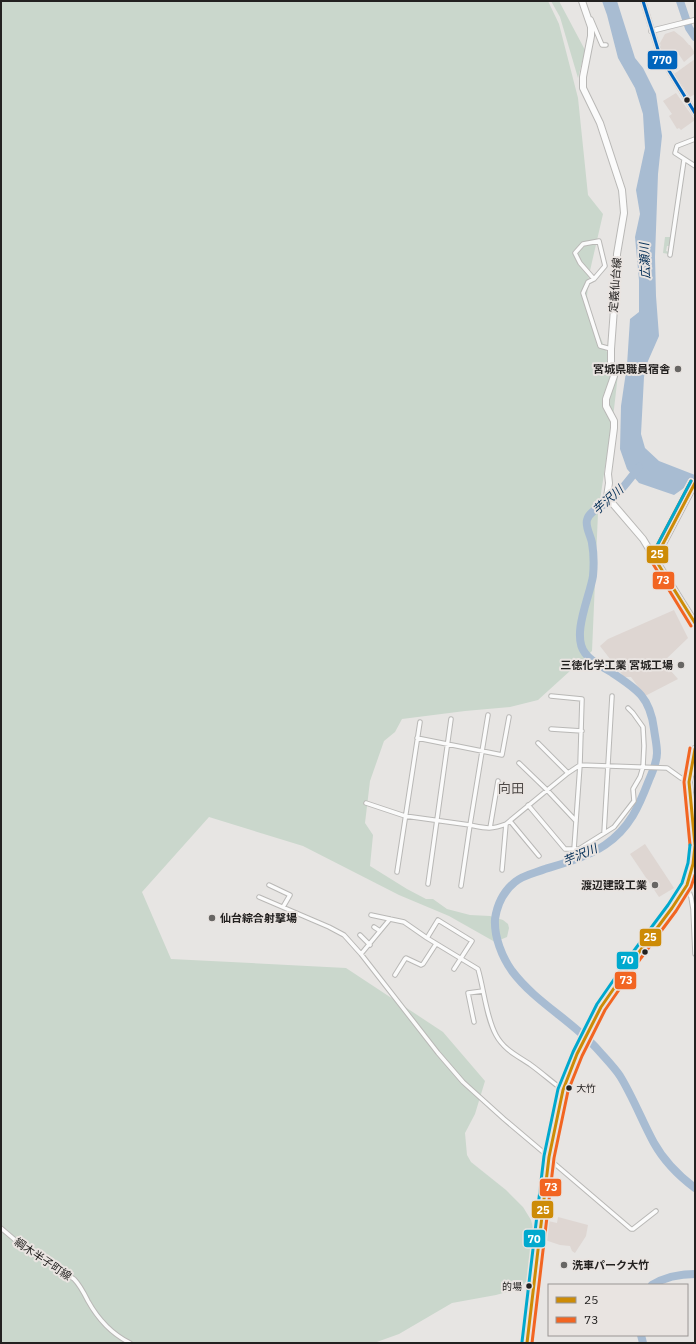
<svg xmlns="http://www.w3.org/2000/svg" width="696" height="1344" font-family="'IBM Plex Sans','Noto Sans JP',sans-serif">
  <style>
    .built { fill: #ded6d2 }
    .green { fill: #cad7cc }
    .water { fill: #a8bcd2 }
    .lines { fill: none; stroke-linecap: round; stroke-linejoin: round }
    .river { stroke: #a8bcd2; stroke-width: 8 }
    .minor-casing { stroke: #b9b8b6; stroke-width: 5.5 }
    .tertiary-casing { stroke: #b9b8b6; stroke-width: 6 }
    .primary-casing { stroke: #b9b8b6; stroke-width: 8 }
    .trunk-casing { stroke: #b9b8b6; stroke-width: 8 }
    .minor { stroke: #fbfbfb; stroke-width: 3.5 }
    .tertiary { stroke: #fbfbfb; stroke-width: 4.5 }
    .primary { stroke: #fbfbfb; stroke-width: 6 }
    .trunk { stroke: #fbfbfb; stroke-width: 6 }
    .bus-1-casing { stroke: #e9e4e1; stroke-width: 6 }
    .bus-2-casing { stroke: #e9e4e1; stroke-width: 6 }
    .bus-3-casing { stroke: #e9e4e1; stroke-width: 6 }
    .bus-4-casing { stroke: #e9e4e1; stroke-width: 6 }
    .bus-1 { stroke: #cd8b06; stroke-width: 3 }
    .bus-2 { stroke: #f26522; stroke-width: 3 }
    .bus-3 { stroke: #00a9ce; stroke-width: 3 }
    .bus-4 { stroke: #0065bd; stroke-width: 3 }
    .bus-dot { fill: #232120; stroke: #e9e4e1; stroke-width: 1.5 }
    .poi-dot { fill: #686664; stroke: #e9e4e1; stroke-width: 1.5 }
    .labels { text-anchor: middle; stroke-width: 4; stroke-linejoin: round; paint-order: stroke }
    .bus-label { font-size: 10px; fill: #232120; stroke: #e9e4e1; text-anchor: start }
    .street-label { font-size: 11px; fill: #232120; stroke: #e9e4e1 }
    .poi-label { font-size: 11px; font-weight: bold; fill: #232120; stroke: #e9e4e1; text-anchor: end }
    .water-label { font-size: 12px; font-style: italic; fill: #002c55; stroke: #e9e4e1 }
    .quarter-label { font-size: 13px; fill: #4f4a48; stroke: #e9e4e1 }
    .line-badge { stroke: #e9e4e1; stroke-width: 1.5 }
    .badge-label { font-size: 11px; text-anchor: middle; font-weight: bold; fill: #fff }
  </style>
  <rect width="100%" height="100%" fill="#e7e5e3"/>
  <path class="built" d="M674,31L683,38L689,45H690L695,53L684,62L678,53L666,60L661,49L660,43L665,34Z
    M695,59V94L690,97L674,74Z
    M676,93L695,120L681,130L679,128L677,129L669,116L672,114L663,101Z
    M674,610L688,638L663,662L678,679L645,696L631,677H624L600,646L608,639Z
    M645,844L674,888L659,897L630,854Z
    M558,1217L588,1225L586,1236L575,1253L572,1251L570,1246L560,1245L545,1240L548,1221L557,1223Z"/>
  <path class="green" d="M1,1H548L559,24L578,98L588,195L603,214L589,275L587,296L595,325L604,346L618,374L614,409L598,513L592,651L538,700L510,707L465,711L402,719L395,732L384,741L370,781L365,823L373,835L370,866L407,889L426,899H433L447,909L470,915L490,916L503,920L508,924L509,928L507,937L495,942L449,916L399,895L303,846L209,817L142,892L171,959L346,968L443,1032L485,1081L475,1114L465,1133L467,1155L471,1162L506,1190L523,1207L531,1220L537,1243L534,1265L528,1279L521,1288L496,1295L452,1303L399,1334L374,1343H1Z
    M551,1H559L585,50L578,78L560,17Z
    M665,237H671L669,246H667L666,251L669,252V254L663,253Z"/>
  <path class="water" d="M602,1H617L635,58L643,68L656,94L662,136L658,174L655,257L656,296L659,336L648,361L644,377L641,434L645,448L659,461L695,475V493L684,488L674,495L639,483L627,469L620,449L621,406L627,365L630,319L639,312V280L635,237L640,214L636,190L645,148L643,114L635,88L618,58L607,15Z"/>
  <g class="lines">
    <path class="river" d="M680,1L689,28L695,37
      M639,467C630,479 620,493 608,502C601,507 589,511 587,520C585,527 591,536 592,543C594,554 594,565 593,576C590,596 571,635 585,653C591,662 602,666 611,672C637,689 650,697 654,729C655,737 657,745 657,753C657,762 653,771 649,780C639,806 630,828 605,845C587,857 565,863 545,869C535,873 523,875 515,882C504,891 497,905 495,919C494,937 502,957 512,971C536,1003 573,1021 599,1051C606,1059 614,1067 620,1076C633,1097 642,1121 654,1143C664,1161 679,1176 695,1188
      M652,1285C665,1277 680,1274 695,1274
      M641,1335L643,1343"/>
    <g class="minor-casing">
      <path id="minor" d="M591,19L602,45H606
        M695,139L677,146L675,153L695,166
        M670,255L684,160
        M594,279L580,263L575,253L583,244L599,241L605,266L594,279L588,282L583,293L600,346L611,349
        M551,696L582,699L580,765L574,849
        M551,729L582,731
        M417,738L502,755L509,717
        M538,743L568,773
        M519,763L547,790L576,821
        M366,803L405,816L470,825L488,715
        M528,805L565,849H579L614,827L634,801L633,789L640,777L643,767L644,746L643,727L633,713L628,708
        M510,821L539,856
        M490,828L498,781
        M604,833L612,696
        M502,870L506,824
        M397,872L420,722
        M428,884L451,719
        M269,885L290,895L283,907
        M461,886L470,825C485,828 491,830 506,824L568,773L580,765L667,768L681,778L689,782
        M687,886L691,897L693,909L695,954
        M259,897L329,927L344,935L361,954L438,1053L463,1082L504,1119L549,1157
        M371,915L404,922L427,938L478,969C484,989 486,1017 496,1035C504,1050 518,1056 531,1065C542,1073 552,1082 563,1090
        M374,927L380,931
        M360,935L370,945
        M427,938L438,920L472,941L454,969
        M361,954L390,919
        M395,975L405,959L406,958L421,965L423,964L436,944
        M474,1022L468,993L483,991
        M549,1159L631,1229H633L656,1211
        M1,1228L21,1245L74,1279C80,1285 84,1293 88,1301C98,1319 110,1333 130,1343"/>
    </g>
    <g class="tertiary-casing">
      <path id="tertiary" d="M643,1L660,56L695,113
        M651,31L695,20"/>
    </g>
    <g class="primary-casing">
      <path id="primary" d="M582,1L591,27V36L583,77V88L600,123L622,190L624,213L617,254L616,282L611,349V366L614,376L606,399V406L614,421V428L608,474L609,483L607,497L643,539L655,559"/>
    </g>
    <g class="trunk-casing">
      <path id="trunk" d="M695,483L655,559L695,623
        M695,749L689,782L695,845
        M527,1343L549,1157L563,1090L577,1054L601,1007L637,955L672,908L687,885L693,864L695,846"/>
    </g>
    <use href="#minor" class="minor"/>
    <use href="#tertiary" class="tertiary"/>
    <use href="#primary" class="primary"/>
    <use href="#trunk" class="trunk"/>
    <g class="bus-1-casing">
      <path id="bus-1" d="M695,483L655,559L695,623
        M695,749L689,782L695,845
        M527,1343L549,1157L563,1090L577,1054L601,1007L637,955L672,908L687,885L693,864L695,846"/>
    </g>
    <g class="bus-2-casing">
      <path id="bus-2" d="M691,481L650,559L691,626
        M690,845L684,782L690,748
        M532,1343L554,1158L568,1091L582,1056L605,1010L641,958L676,911L691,887L695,875"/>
    </g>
    <g class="bus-3-casing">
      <path id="bus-3" d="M651,557L691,481
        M522,1342L544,1156L558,1089L573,1052L597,1004L633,952L668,905L682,883L688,863L690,845"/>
    </g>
    <g class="bus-4-casing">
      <path id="bus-4" d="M643,1L660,56L695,113"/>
    </g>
    <use href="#bus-1" class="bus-1"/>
    <use href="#bus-2" class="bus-2"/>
    <use href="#bus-3" class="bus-3"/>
    <use href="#bus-4" class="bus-4"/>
  </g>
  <g class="bus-dot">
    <circle cx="687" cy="100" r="3.5"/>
    <circle cx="645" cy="952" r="3.5"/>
    <circle cx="569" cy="1088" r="3.5"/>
    <circle cx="529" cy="1286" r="3.5"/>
  </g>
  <g class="poi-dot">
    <circle cx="678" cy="369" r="4"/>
    <circle cx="681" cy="665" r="4"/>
    <circle cx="655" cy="885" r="4"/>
    <circle cx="212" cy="918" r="4"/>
    <circle cx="564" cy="1265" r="4"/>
  </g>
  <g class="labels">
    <g class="bus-label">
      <text x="576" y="1092">大竹</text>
      <text x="522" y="1290" text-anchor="end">的場</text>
    </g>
    <g class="street-label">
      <text transform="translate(615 285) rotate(-86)" y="4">定義仙台線</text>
      <text transform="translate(43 1259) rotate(34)" y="4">綱木半子町線</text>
    </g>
    <g class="poi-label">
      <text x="670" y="373">宮城県職員宿舎</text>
      <text x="673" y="669">三徳化学工業 宮城工場</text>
      <text x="647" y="889">渡辺建設工業</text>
      <text x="220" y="922" text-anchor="start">仙台綜合射撃場</text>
      <text x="572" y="1269" text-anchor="start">洗車パーク大竹</text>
    </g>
    <g class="water-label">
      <text transform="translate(645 261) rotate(-92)" y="4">広瀬川</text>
      <text transform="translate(608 500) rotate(-42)" y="4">芋沢川</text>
      <text transform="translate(580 855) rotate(-23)" y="4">芋沢川</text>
    </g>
    <g class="quarter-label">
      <text x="511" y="793">向田</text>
    </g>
  </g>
  <g class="line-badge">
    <rect x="647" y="50" width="31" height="20" rx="4" fill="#0065bd"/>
    <rect x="646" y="545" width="23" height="19" rx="4" fill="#cd8b06"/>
    <rect x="652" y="571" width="23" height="19" rx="4" fill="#f26522"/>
    <rect x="639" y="928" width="23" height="19" rx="4" fill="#cd8b06"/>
    <rect x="616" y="951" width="23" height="19" rx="4" fill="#00a9ce"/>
    <rect x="614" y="971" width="23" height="19" rx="4" fill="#f26522"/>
    <rect x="539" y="1178" width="23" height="19" rx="4" fill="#f26522"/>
    <rect x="531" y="1200" width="23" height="19" rx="4" fill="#cd8b06"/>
    <rect x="523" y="1229" width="23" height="19" rx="4" fill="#00a9ce"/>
  </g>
  <g class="badge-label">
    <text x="662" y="64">770</text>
    <text x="657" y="558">25</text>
    <text x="663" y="584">73</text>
    <text x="650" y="941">25</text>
    <text x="627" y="964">70</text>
    <text x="626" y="984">73</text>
    <text x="551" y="1191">73</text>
    <text x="543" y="1214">25</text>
    <text x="534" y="1243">70</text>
  </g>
  <rect width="696" height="1344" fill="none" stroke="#232120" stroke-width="4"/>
  <rect x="548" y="1284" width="140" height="52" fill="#e9e4e1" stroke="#9a9694"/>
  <rect x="556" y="1297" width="20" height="6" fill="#cd8b06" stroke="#9a9694"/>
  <text x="584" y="1304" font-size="12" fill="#232120">25</text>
  <rect x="556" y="1317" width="20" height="6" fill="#f26522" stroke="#9a9694"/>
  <text x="584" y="1324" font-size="12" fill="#232120">73</text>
</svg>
